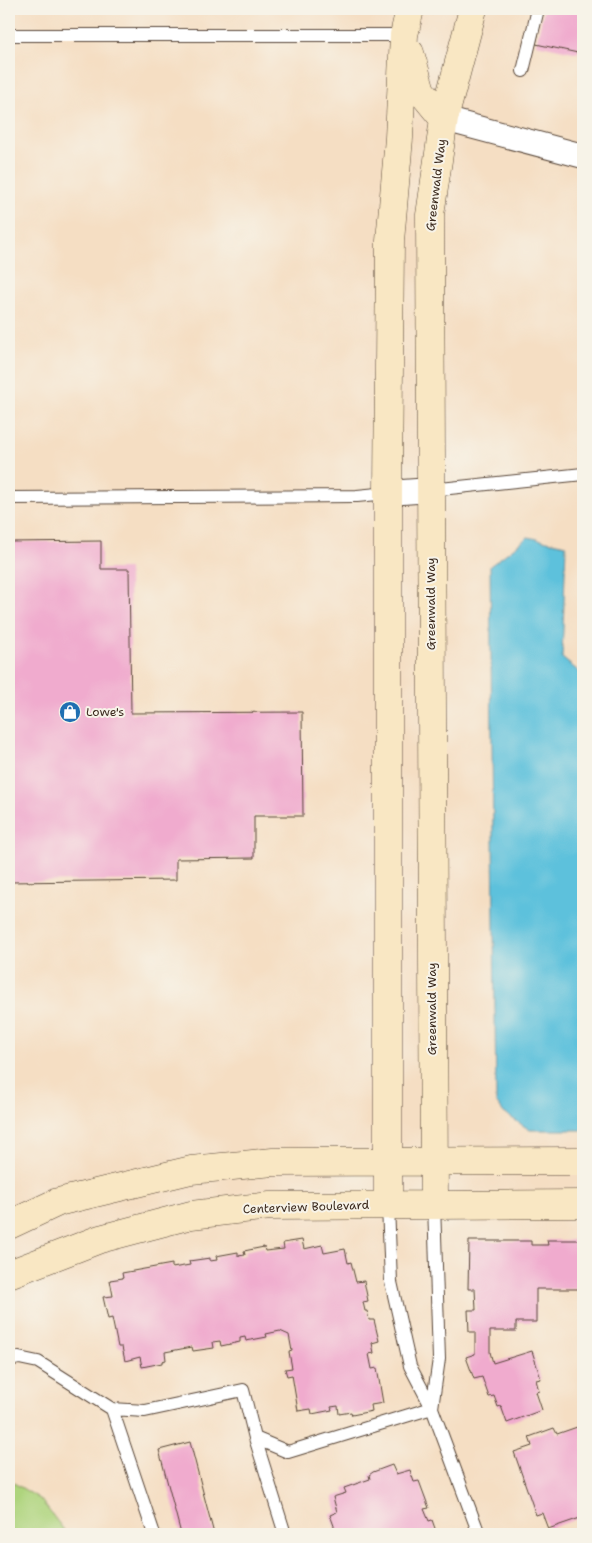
<svg xmlns="http://www.w3.org/2000/svg" width="592" height="1543" font-family="'Shantell Sans',sans-serif">
  <style>
    .green { fill: #aed47d; stroke: #747f4e }
    .water { fill: #5dc1dc; stroke: #4c767d }
    .building { fill: #f0abce }
    .lines { fill: none; stroke-linecap: round; stroke-linejoin: round }
    .lane-casing { stroke: #574537; stroke-width: 14 }
    .street-casing { stroke: #574537; stroke-width: 26 }
    .secondary-casing { stroke: #574537; stroke-width: 29 }
    .lane { stroke: #fff; stroke-width: 12 }
    .street { stroke: #fff; stroke-width: 24 }
    .secondary { stroke: #f9e7c3; stroke-width: 28 }
    .labels { text-anchor: middle; stroke-width: 4; stroke-linejoin: round; paint-order: stroke }
    .street-label { font-size: 12px; fill: #3b2a1e; stroke: #f7f3e8 }
    .poi-label { font-size: 12px; fill: #3b2a1e; stroke: #f7f3e8; text-anchor: start }
  </style>
  <rect width="100%" height="100%" fill="#f7f3e8"/>
  <filter id="ink" filterUnits="userSpaceOnUse"><feTurbulence type="fractalNoise" baseFrequency=".02" numOctaves="2"/><feDisplacementMap in="SourceGraphic" scale="10" xChannelSelector="R" yChannelSelector="G"/><feConvolveMatrix kernelMatrix="1 2 1 2 8 2 1 2 1" color-interpolation-filters="sRGB"/></filter>
  <filter id="wash" filterUnits="userSpaceOnUse"><feTurbulence type="fractalNoise" baseFrequency=".0096" numOctaves="4" result="noise"/><feDisplacementMap in="SourceGraphic" scale="20" xChannelSelector="R" yChannelSelector="G"/><feGaussianBlur stdDeviation="1.12" result="paint"/><feColorMatrix in="noise" values="0 0 0 0 0 0 0 0 0 0 0 0 0 0 0 0 0 1.4 0 .05"/><feComposite in="paint" operator="in"/></filter>
  <g filter="url(#wash)">
    <rect width="100%" height="100%" fill="#f5dec3"/>
    <path class="green" d="M9,1480L40,1499L67,1534H9Z"/>
    <path class="water" d="M528,537L566,545L562,658L583,675V1130H530L504,1113L496,1102L490,566Z"/>
    <g id="blocks">
      <path class="building" d="M544,9H583V27L578,53L536,44Z
        M101,541V569H129L131,713L302,712L303,816H254V858L176,859V880L9,882V542Z
        M302,1240L304,1249L322,1245L324,1253L345,1249L348,1263L351,1262L356,1282L364,1281L368,1301L363,1302L365,1311H367L369,1320H374L379,1341L372,1343L374,1353L369,1354L372,1369L377,1368L383,1403L371,1405L372,1411L352,1415L351,1412L339,1414L338,1406L331,1407L332,1410L312,1414L311,1409L298,1411L292,1375L287,1376L285,1369L292,1368L289,1352L292,1351L289,1335L280,1331L266,1334L267,1337L246,1341L245,1337L240,1338V1342L221,1346L220,1341L213,1342L214,1348L193,1351L192,1347L165,1352L166,1360L162,1361V1363L142,1367L140,1357L125,1361L122,1347H118L112,1318L108,1319L103,1297L113,1296L110,1280L123,1278L122,1273L172,1264V1268L190,1265L189,1261L210,1258V1261L217,1260L216,1256L238,1252V1256L245,1255L244,1251L264,1247L265,1251L284,1249L283,1243Z
        M547,1240H583V1289H536V1322H516V1331H490V1352L493,1363L532,1351L541,1379L536,1380L539,1391L536,1392L542,1410L507,1423L501,1406L498,1407L494,1396L489,1397L482,1377L474,1379L466,1357L475,1354V1332H469L468,1310H476L475,1289H468L469,1241H531V1245H548Z
        M583,1425V1517L548,1529L542,1513L536,1515L514,1452L532,1446L529,1437L554,1428L557,1434Z
        M190,1442L214,1534H181L159,1450Z
        M392,1465L396,1474L410,1470L414,1482L419,1481L429,1508L424,1509L429,1521L432,1520L437,1534H337L330,1515L337,1512L333,1497L346,1493L344,1488L370,1479L369,1475L373,1472Z"/>
    </g>
  </g>
  <g filter="url(#ink)">
    <use href="#blocks" fill-opacity="0" stroke="#574537" stroke-width="1"/>
    <g class="lines">
      <g class="lane-casing">
        <path id="lane" d="M9,35H404
          M523,71L538,9
          M431,490L583,474
          M9,498L357,496L388,493
          M388,1205L391,1282L410,1366L432,1408L479,1534
          M9,1360L19,1358L38,1362L112,1409L145,1411L243,1390L255,1438L288,1452L432,1408
          M432,1408L439,1359L434,1204
          M112,1409L154,1534
          M255,1438L285,1534"/>
      </g>
      <g class="street-casing">
        <path id="street" d="M444,119L583,156
          M388,493L431,490"/>
      </g>
      <g class="secondary-casing">
        <path id="secondary" d="M410,53L421,91L444,119
          M434,1204L430,215L444,119L473,9
          M388,1205V493L390,241L399,138L404,35L410,9
          M9,1225L58,1202L191,1170L273,1162L583,1161
          M9,1274L100,1239L191,1215L270,1206L583,1204"/>
      </g>
      <use href="#lane" class="lane"/>
      <use href="#street" class="street"/>
      <use href="#secondary" class="secondary"/>
    </g>
  </g>
  <defs>
    <g id="shop-disc" transform="scale(1.125)"><circle r="9.5" fill="#1f6fb2" stroke="#f7f3e8"/><path d="M-5-2.5h2.3a2.7 3.5 0 0 1 5.4 0H5L5.5 6h-11ZM-1.5-2.5h3a1.5 2.3 0 0 0-3 0Z" fill="#fff"/></g>
  </defs>
  <g fill-rule="evenodd">
    <use href="#shop-disc" x="70" y="712"/>
  </g>
  <g class="labels">
    <g class="street-label">
      <text transform="translate(436 185) rotate(-83)" y="4">Greenwald Way</text>
      <text transform="translate(431 604) rotate(-90)" y="4">Greenwald Way</text>
      <text transform="translate(432 1009) rotate(-90)" y="4">Greenwald Way</text>
      <text transform="translate(306 1207) rotate(-2)" y="4">Centerview Boulevard</text>
    </g>
    <g class="poi-label">
      <text x="86" y="716">Lowe's</text>
    </g>
  </g>
  <rect width="592" height="1543" fill="none" stroke="#f7f3e8" stroke-width="30"/>
</svg>
